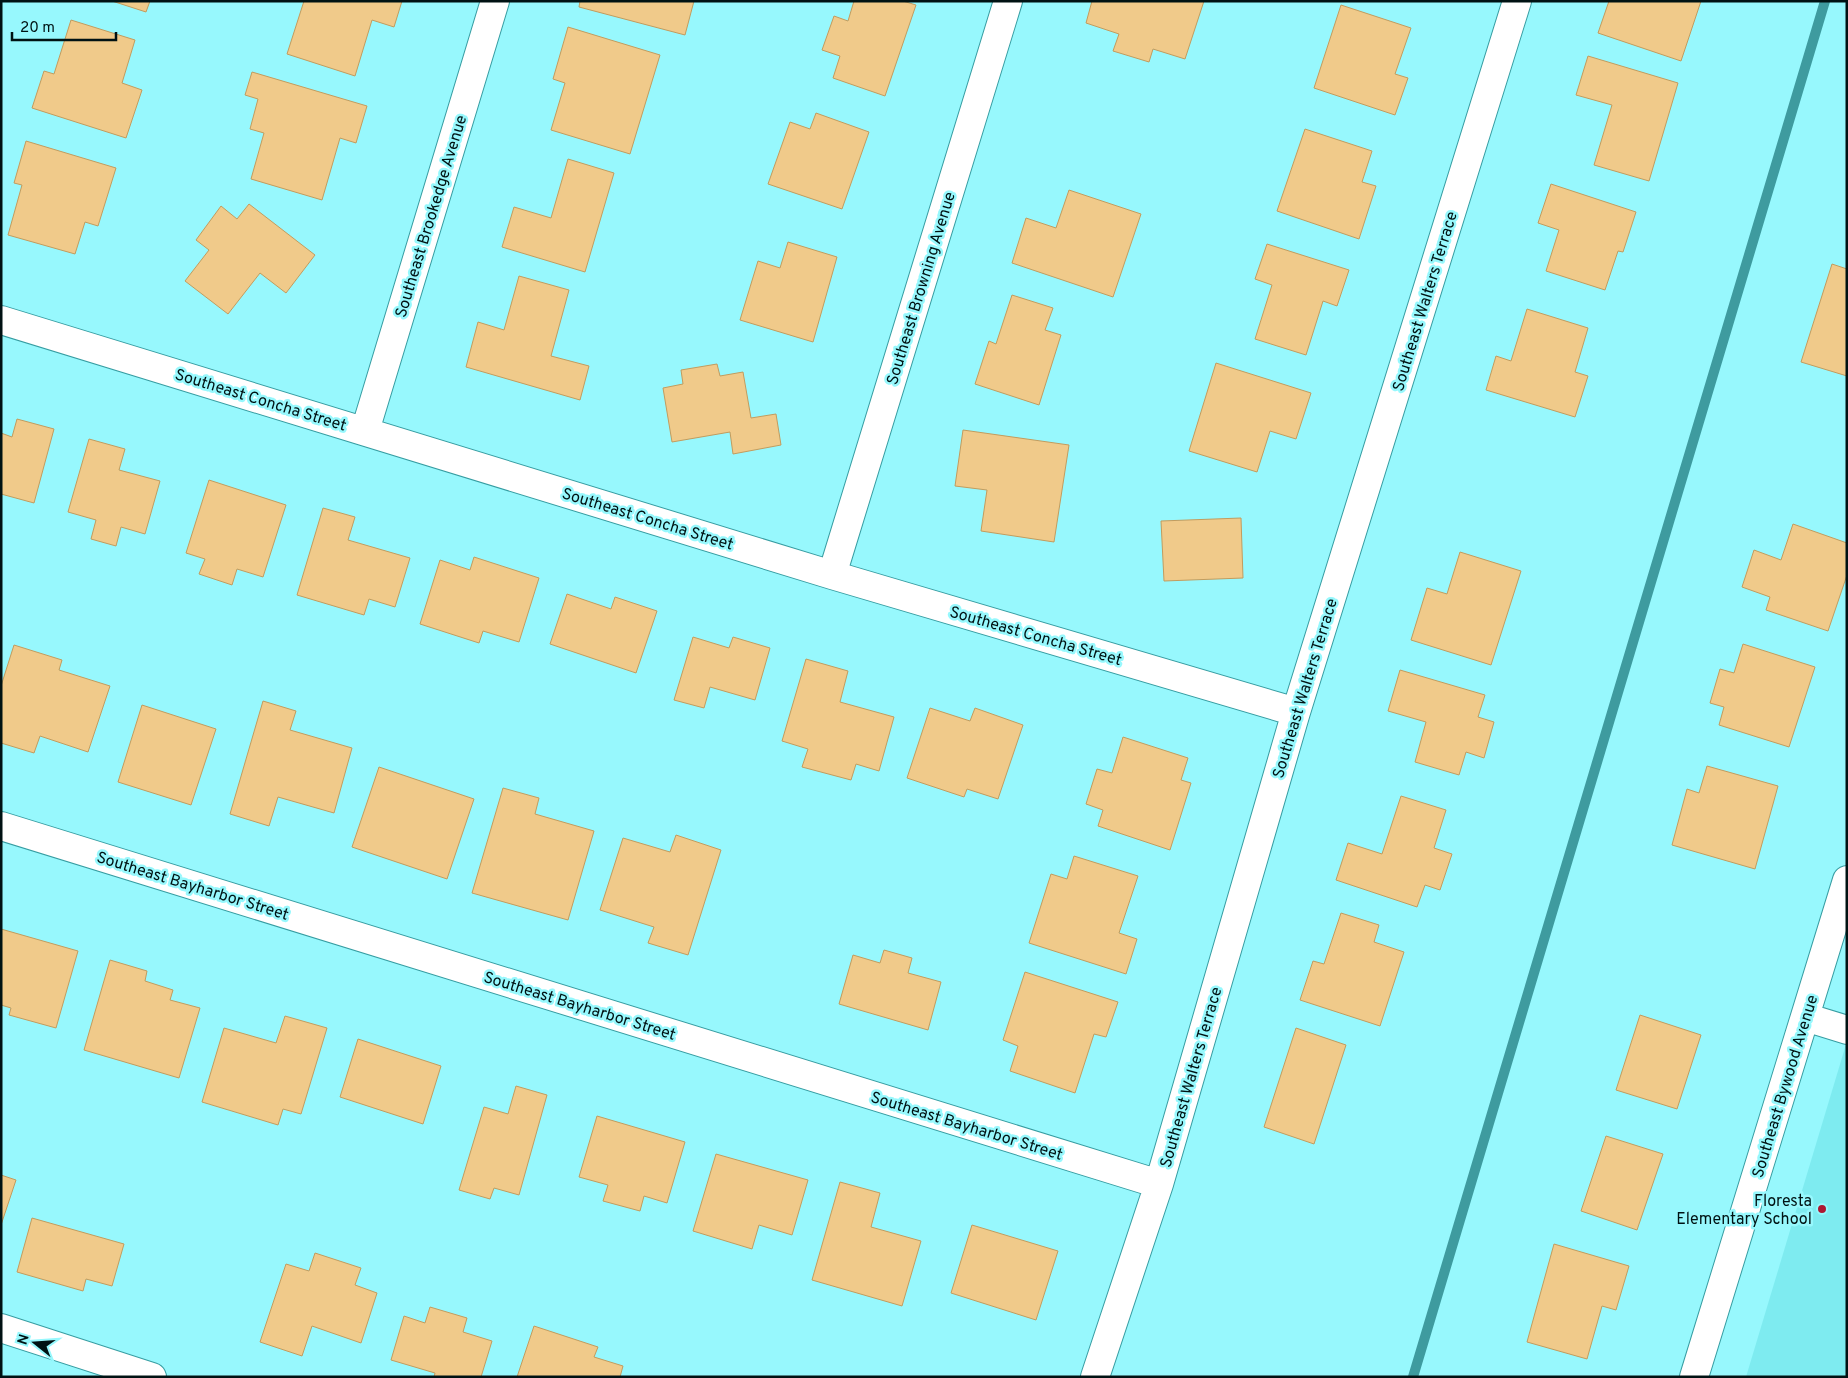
<svg xmlns="http://www.w3.org/2000/svg" width="1848" height="1378" font-family="Overpass,sans-serif">
  <style>
    .built { fill: #7eebf0 }
    .lines { fill: none; stroke-linecap: round; stroke-linejoin: round }
    .stream { stroke: #3e9b9f; stroke-width: 10 }
    .building { fill: #f0ca8a; stroke: #c29c5e }
    .minor-casing { stroke: #379da2; stroke-width: 30 }
    .minor { stroke: #fff; stroke-width: 28 }
    .poi-dot { fill: #ac1732; stroke: #97f8fd; stroke-width: 2 }
    .labels { text-anchor: middle; stroke-width: 5; stroke-linejoin: round; paint-order: stroke }
    .street-label { font-size: 16px; fill: #001213; stroke: #97f8fd }
    .poi-label { font-size: 16px; fill: #001213; stroke: #97f8fd; text-anchor: end }
  </style>
  <rect width="100%" height="100%" fill="#97f8fd"/>
  <path class="built" d="M1847,1041V1377H1746Z"/>
  <g class="lines">
    <path class="stream" d="M1413,1377L1825,1"/>
  </g>
  <path class="building" d="M112,1H150L146,12Z
    M304,1H402L394,27L372,20L355,76L287,54Z
    M580,1H694L685,35L579,7Z
    M854,1H903L916,5L885,96L833,78L840,56L822,50L834,16L848,21Z
    M1092,1H1204L1185,59L1153,49L1149,62L1113,51L1119,34L1086,23Z
    M1609,1H1701L1681,61L1598,33Z
    M1341,5L1411,28L1395,74L1408,78L1395,115L1314,88Z
    M71,20L135,40L122,83L142,90L126,138L32,108L44,71L54,74Z
    M568,27L660,55L630,154L551,130L565,83L553,79Z
    M1588,56L1678,83L1649,181L1594,165L1612,105L1576,95Z
    M252,72L367,106L356,143L340,138L322,200L251,179L264,133L250,129L258,99L245,95Z
    M816,113L869,132L842,209L768,184L790,122L810,129Z
    M1305,129L1372,151L1362,182L1376,186L1359,239L1277,211Z
    M26,141L116,168L98,226L85,222L75,254L8,235L22,185L14,183Z
    M568,159L614,173L585,272L502,247L514,207L551,218Z
    M1551,184L1636,212L1623,252L1618,251L1605,290L1546,271L1559,230L1538,223Z
    M1069,190L1141,214L1113,297L1012,263L1026,218L1056,228Z
    M249,204L315,255L286,293L260,273L228,314L185,281L209,250L196,240L221,206L237,219Z
    M788,242L837,257L813,342L740,320L758,261L780,268Z
    M1267,244L1349,270L1337,306L1323,301L1306,355L1255,339L1272,285L1255,279Z
    M1832,264L1847,269V376L1801,362Z
    M519,276L569,290L551,356L589,366L580,400L466,367L478,322L504,330Z
    M1012,295L1053,308L1045,330L1061,335L1039,405L975,384L989,341L996,344Z
    M1527,309L1588,328L1575,372L1588,376L1575,417L1486,390L1496,356L1511,361Z
    M1216,363L1311,393L1296,439L1270,431L1257,472L1189,451Z
    M717,364L720,376L743,372L751,418L776,414L781,445L733,454L730,432L672,442L663,388L683,384L681,370Z
    M17,419L54,429L34,503L1,494V433L12,437Z
    M963,430L1069,445L1054,542L981,531L987,490L955,486Z
    M89,439L125,449L119,470L160,481L145,534L121,527L116,546L91,539L96,520L68,512Z
    M209,480L286,505L263,577L237,569L232,585L199,574L205,559L186,553Z
    M323,508L355,517L348,540L410,558L395,607L369,599L364,615L297,595Z
    M1241,518L1243,578L1164,581L1161,521Z
    M1793,524L1847,543V575L1828,631L1766,610L1770,597L1742,587L1754,550L1781,560Z
    M1460,552L1521,571L1491,665L1411,640L1427,588L1447,594Z
    M474,557L539,578L519,642L483,631L479,643L420,624L440,560L470,570Z
    M567,594L611,609L615,597L657,611L636,673L550,644Z
    M693,637L729,648L733,637L770,648L755,700L710,687L704,708L674,700Z
    M1743,644L1815,667L1789,747L1719,725L1724,707L1710,703L1720,669L1734,673Z
    M14,645L62,660L59,670L110,686L88,752L40,736L34,753L1,743V686Z
    M806,659L848,671L840,702L894,717L879,771L856,764L851,780L802,767L808,749L782,741Z
    M1400,670L1485,695L1478,717L1494,722L1484,758L1466,752L1459,775L1415,762L1426,722L1388,711Z
    M263,701L296,711L290,730L352,748L334,813L278,797L269,826L230,814Z
    M142,705L216,729L191,805L118,782Z
    M930,708L970,721L975,708L1023,725L998,799L967,789L964,797L907,778Z
    M1123,737L1188,758L1181,780L1191,783L1170,850L1098,826L1103,810L1086,804L1097,769L1112,773Z
    M1707,766L1778,786L1755,869L1672,845L1687,789L1699,793Z
    M379,767L474,799L447,879L352,847Z
    M503,788L539,798L535,814L594,831L568,920L472,893Z
    M1401,796L1446,810L1434,848L1452,854L1440,890L1425,885L1417,907L1336,880L1348,843L1382,854Z
    M676,835L721,850L688,955L648,943L654,927L600,910L623,838L670,852Z
    M1074,856L1138,876L1119,933L1137,939L1126,974L1029,943L1051,874L1067,879Z
    M1341,913L1379,925L1374,942L1404,952L1380,1026L1300,1000L1313,961L1324,964Z
    M1,929L78,951L56,1028L9,1015L11,1008L1,1005Z
    M884,950L912,958L908,973L941,982L928,1030L839,1004L853,955L880,963Z
    M110,960L147,971L145,981L173,990L170,1000L200,1008L179,1078L84,1050Z
    M1025,972L1118,1002L1106,1037L1094,1034L1075,1093L1010,1071L1018,1046L1003,1040Z
    M1640,1015L1701,1035L1677,1109L1616,1090Z
    M285,1016L327,1028L301,1114L283,1109L278,1125L202,1102L224,1028L276,1043Z
    M1296,1028L1346,1045L1314,1144L1264,1127Z
    M358,1039L441,1066L423,1124L340,1097Z
    M516,1086L547,1095L519,1195L494,1188L490,1199L459,1190L484,1107L508,1114Z
    M597,1116L685,1142L667,1203L644,1196L640,1211L603,1201L608,1185L579,1177Z
    M1606,1136L1663,1154L1637,1230L1581,1211Z
    M716,1154L808,1180L792,1235L759,1225L752,1249L693,1231Z
    M1,1175L16,1180L1,1225Z
    M840,1182L880,1193L871,1227L921,1241L902,1306L812,1280Z
    M32,1218L124,1244L112,1286L86,1279L83,1291L17,1272Z
    M972,1225L1058,1251L1036,1320L951,1293Z
    M1554,1244L1629,1266L1616,1310L1602,1306L1587,1359L1527,1342Z
    M315,1253L361,1268L355,1285L377,1293L361,1343L312,1326L302,1356L260,1342L286,1264L309,1271Z
    M430,1307L467,1318L463,1332L492,1341L481,1377H434L435,1373L391,1360L404,1316L425,1323Z
    M534,1326L598,1347L594,1357L623,1366L620,1377H517Z"/>
  <g class="lines">
    <g class="minor-casing">
      <path id="minor" d="M1,320L832,575L1296,712
        M365,431L495,1
        M832,575L1008,1
        M1,826L1159,1184
        M1805,1017L1847,1030
        M1,1328L152,1377
        M1095,1377L1159,1184L1296,712L1517,1
        M1694,1377L1847,880"/>
    </g>
    <use href="#minor" class="minor"/>
  </g>
  <circle class="poi-dot" cx="1822" cy="1209" r="5"/>
  <g class="labels">
    <g class="street-label">
      <text transform="translate(430 216) rotate(-73)" y="6">Southeast Brookedge Avenue</text>
      <text transform="translate(920 288) rotate(-73)" y="6">Southeast Browning Avenue</text>
      <text transform="translate(1424 301) rotate(-73)" y="6">Southeast Walters Terrace</text>
      <text transform="translate(261 399) rotate(17)" y="6">Southeast Concha Street</text>
      <text transform="translate(648 518) rotate(17)" y="6">Southeast Concha Street</text>
      <text transform="translate(1036 635) rotate(16)" y="6">Southeast Concha Street</text>
      <text transform="translate(1304 688) rotate(-73)" y="6">Southeast Walters Terrace</text>
      <text transform="translate(193 885) rotate(17)" y="6">Southeast Bayharbor Street</text>
      <text transform="translate(580 1005) rotate(17)" y="6">Southeast Bayharbor Street</text>
      <text transform="translate(1190 1077) rotate(-74)" y="6">Southeast Walters Terrace</text>
      <text transform="translate(1784 1086) rotate(-73)" y="6">Southeast Bywood Avenue</text>
      <text transform="translate(967 1125) rotate(17)" y="6">Southeast Bayharbor Street</text>
    </g>
    <g class="poi-label">
      <text x="1812" y="1206">Floresta<tspan x="1812" dy="18">Elementary School</tspan></text>
    </g>
  </g>
  <rect width="1848" height="1378" fill="none" stroke="#001213" stroke-width="5"/>
  <g transform="translate(35 1343) rotate(287)" stroke="#97f8fd" stroke-width="4" paint-order="stroke">
  <path d="M0-4L9 19L0 12L-9 19Z" fill="#001213"/>
  <text y="-8" font-size="14" font-weight="bold" text-anchor="middle" fill="#001213">N</text>
  </g>
  <path d="M12 32v8h104v-8" fill="none" stroke="#001213" stroke-width="2.5"/>
  <text x="20" y="32" font-size="15" fill="#001213" stroke="#97f8fd" stroke-width="4" paint-order="stroke">20 m</text>
</svg>
